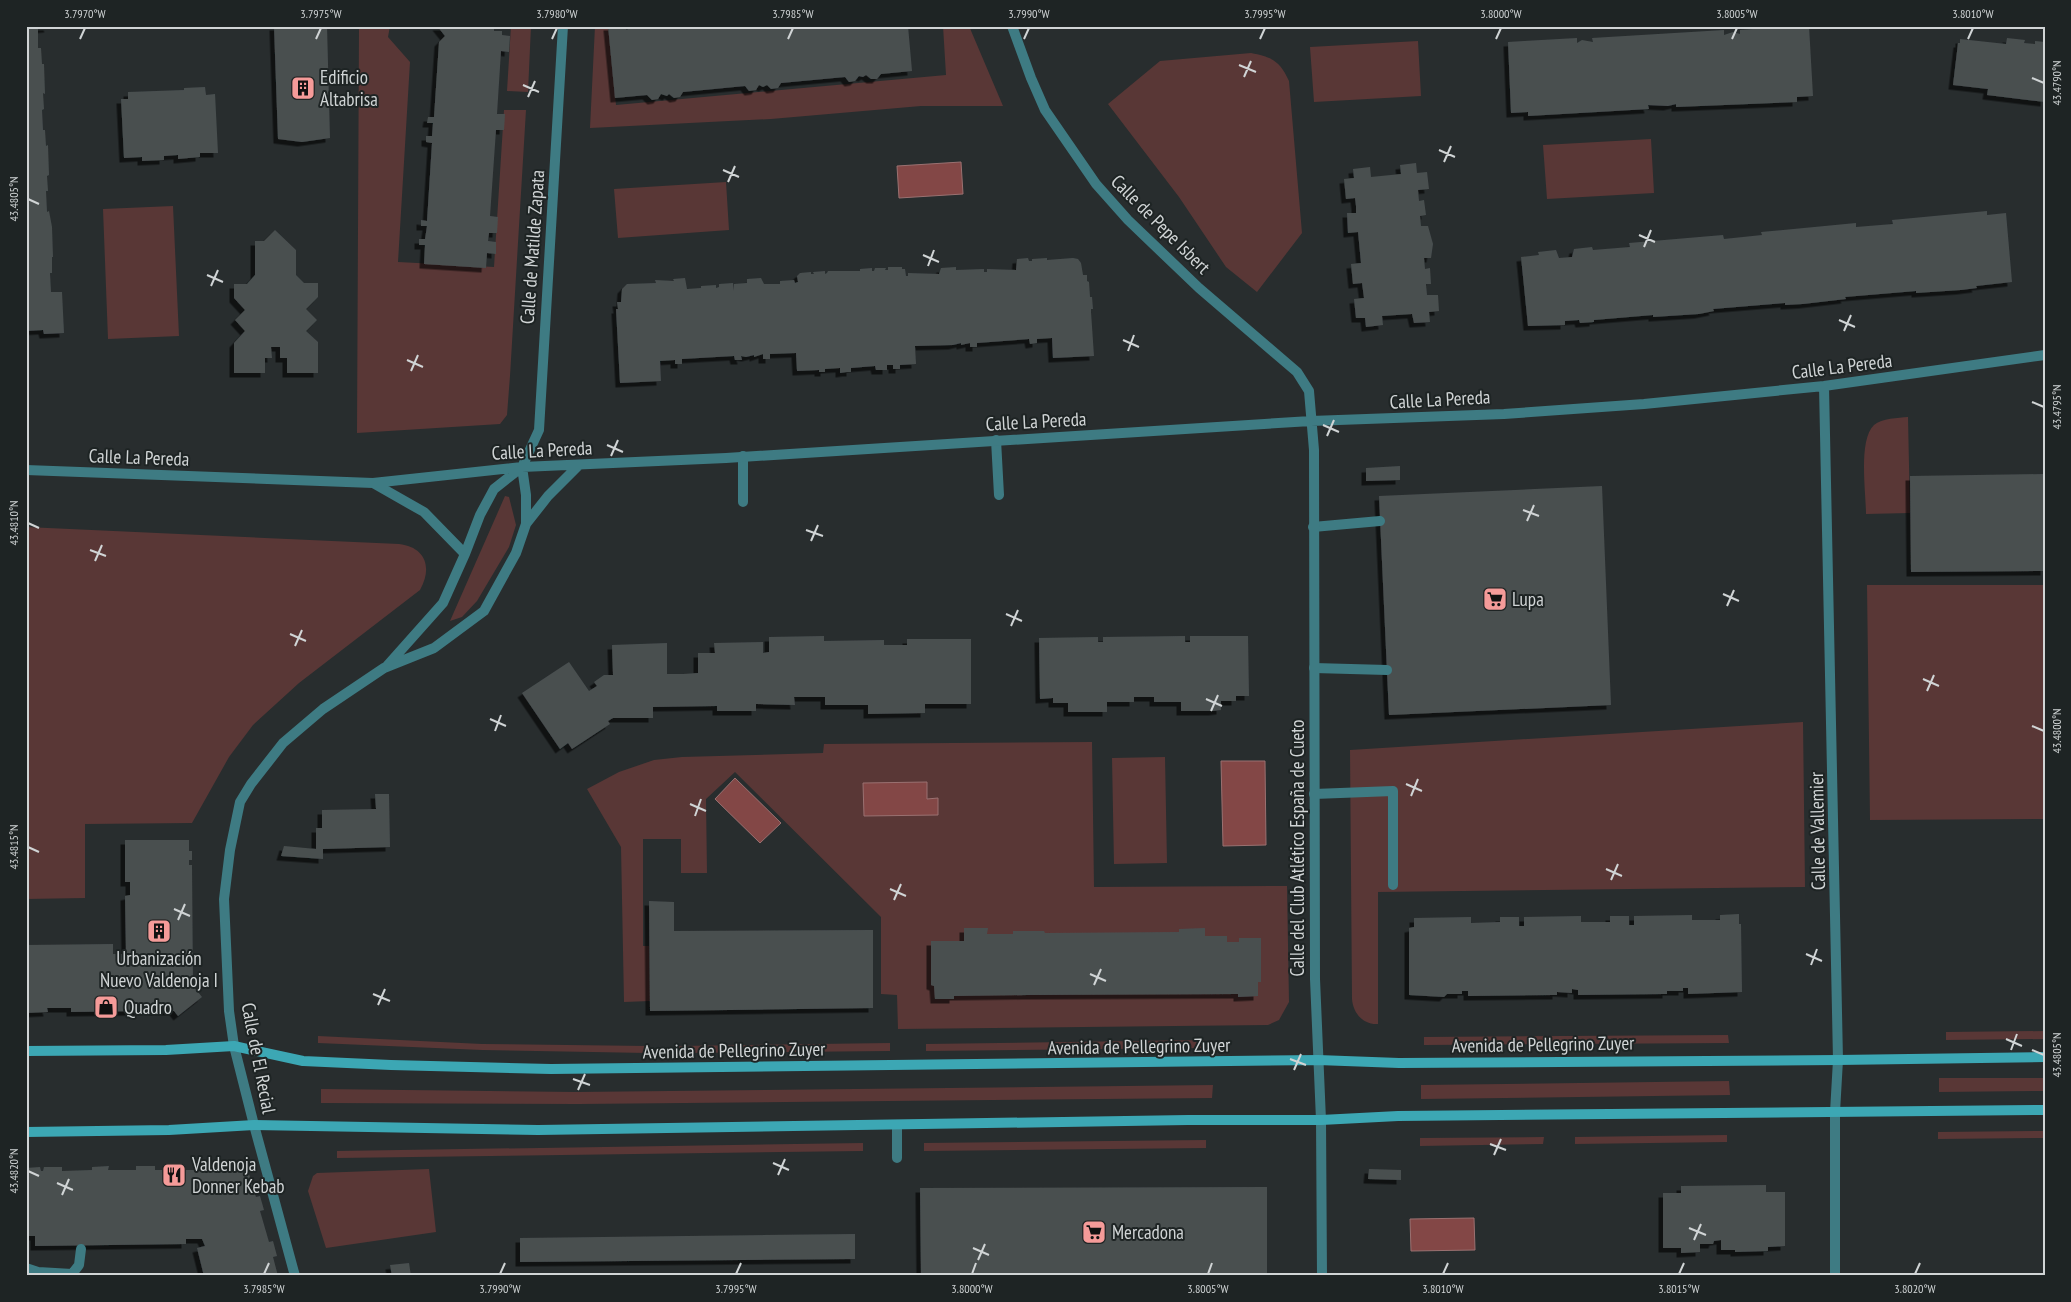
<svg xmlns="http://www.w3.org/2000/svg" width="2071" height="1302" font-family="'PT Sans Narrow',sans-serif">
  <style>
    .green { fill: #593736 }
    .water { fill: #834746; stroke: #9a7171 }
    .building { fill: #494f50; filter: url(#shadow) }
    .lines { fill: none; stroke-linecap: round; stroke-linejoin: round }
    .lane { stroke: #3e7b83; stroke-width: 10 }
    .street { stroke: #3e7b83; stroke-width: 10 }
    .secondary { stroke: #3ca7b4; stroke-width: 10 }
    .ticks { fill: none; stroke: #d0d4d5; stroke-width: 2 }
    .labels { text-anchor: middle; stroke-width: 4; stroke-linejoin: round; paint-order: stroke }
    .poi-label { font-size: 19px; fill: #d0d4d5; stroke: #1e2424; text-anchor: start }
    .street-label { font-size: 19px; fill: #d0d4d5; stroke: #1e2424 }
    .neatline { fill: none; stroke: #d0d4d5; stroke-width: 2 }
    .ticks-label { font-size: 12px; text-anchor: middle; fill: #d0d4d5 }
  </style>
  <defs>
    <filter id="shadow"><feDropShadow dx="-4.5" dy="4.5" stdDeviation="0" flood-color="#0009"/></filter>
  </defs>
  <rect width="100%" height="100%" fill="#282d2e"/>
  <path class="green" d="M359,26H390L388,37L410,62L398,262L494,267L504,110H526L510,376L507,415L500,424L357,433Z
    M511,26H531L528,92L507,91Z
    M595,26H608L616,105L946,75L943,26H969L1003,106H921L771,119L590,128Z
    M1418,41L1421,96L1314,102L1310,47Z
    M1251,53C1272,57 1280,61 1289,81L1302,233L1257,292L1226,267L1179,197L1108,104L1160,61Z
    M1651,139L1654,193L1547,199L1543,145Z
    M726,182L729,230L618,238L614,189Z
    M173,206L179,336L108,339L103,209Z
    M1908,417L1910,513L1866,514C1866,493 1858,440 1874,425C1882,418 1898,418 1908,417Z
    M505,496L509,497L516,525L509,547L477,601L462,617L450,621Z
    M26,527L399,544C425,547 433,567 420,590L299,683L253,725L229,757L192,823L85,824V898L26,899Z
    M1867,585H2045V819L1870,820Z
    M1803,722L1805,887L1378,892V1024C1363,1025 1353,1013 1352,999L1350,750Z
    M1092,742L1094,887L1287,886L1289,1002L1279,1020L1268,1025L898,1029L897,995L881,994V917L735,772L706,799L707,873H681V839H643V946H649L650,1001L624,1002L621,847L587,789L619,772L654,760L682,757L823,753L824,744Z
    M1165,757L1167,863L1114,864L1112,758Z
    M2045,1031V1039L1946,1040V1032Z
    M1728,1035L1729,1043L1424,1045V1037Z
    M318,1036L482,1044L648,1046V1053L482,1050L318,1043Z
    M1204,1040V1048L926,1051V1044Z
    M890,1043V1051L679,1053V1046Z
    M1939,1078H2045V1091L1939,1092Z
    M1729,1081L1730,1095L1421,1099V1085Z
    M1213,1085L1212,1098L578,1104L321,1103V1089L576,1092Z
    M2045,1131V1138L1938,1139V1132Z
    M1727,1135V1142L1575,1144V1137Z
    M1544,1137L1543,1144L1420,1146V1138Z
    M1206,1140V1148L924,1151V1143Z
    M863,1143V1151L337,1158V1151Z
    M429,1169L436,1232L326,1248L308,1191L313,1176L317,1173Z"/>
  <path class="water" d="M961,162L963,194L899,198L897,166Z
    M1221,761H1265L1266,845L1223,846Z
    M735,778L781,823L760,843L715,799Z
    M927,782V799L938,798V815L864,816L863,783Z
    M1474,1218L1475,1250L1411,1251L1410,1219Z"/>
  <path class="building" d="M26,26H48L49,28L38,29V48H41L42,64H44L45,94L43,93L44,109L42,110L43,130H45L46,146L48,145L49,175L47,176L48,191H46L47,212L49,211L52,227L53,257H52V273H50L51,292H62L64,333L44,334L43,330L26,331Z
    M274,26H327L330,138L302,142L278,139Z
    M437,26H494V31H502V35L510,36L509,52L501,51L497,114H505L504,130H496L490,216L498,217L497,233H489L488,241L496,242V254L487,253L486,268L424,264L425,245H419V239H425L427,226H421V220L427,221L432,143L426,142V136H432L433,123H427L428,117H434L439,42L445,36Z
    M608,26H623L627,30L630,26H908L912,71L881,74L877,79H871L866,75L863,77L859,76L855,81L849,82L845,77L781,83L778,88L771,89L767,85L763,87L759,85L756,90L749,91L745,86L683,92L680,97L674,98L669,94L667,96L661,94L658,99L652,100L647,95L615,98Z
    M1793,26H1809L1813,96L1797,97V102L1676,107V104L1668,106L1648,105L1649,109L1528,116V112L1511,113L1508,42L1577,38V43L1582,40L1593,42L1592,38L1724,30V35L1733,32L1740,34V30Z
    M2007,38L2025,40L2024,43L2035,44V41L2045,42V102L1987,95L1988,89L1953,85L1958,43H1960V39L2006,44Z
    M205,87L206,95L215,94L218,153H200V157L178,159V155L164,156V160L142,161V157L124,158L121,99H128V92L184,90V88Z
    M1416,163L1417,173L1427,172L1429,189L1418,190L1419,201L1424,200L1426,215L1420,216L1421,226H1428L1433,244L1431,258H1424L1425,269L1430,268L1431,284H1426L1427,295H1438L1439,311L1429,312L1430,322L1414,323L1412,314L1382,316L1383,325L1366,327L1365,318H1356L1354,299L1364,298L1362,283L1353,284L1351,264L1361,263L1358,232L1348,233L1347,213H1356V206L1355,198L1346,199L1344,179L1354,178L1353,169L1370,167L1371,177L1401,174L1400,165Z
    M1987,211V215L2006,213L2012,282L1976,286L1977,288L1961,290L1916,293V291L1845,297L1846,299L1803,304L1785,305V303L1713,309L1714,311L1699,314L1653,317V315L1594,320V322L1580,323L1579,320L1565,321V325L1528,326L1521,257L1539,255L1538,252L1556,250L1559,258L1572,257L1574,249L1592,247L1593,250L1630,247L1629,243L1723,235L1724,239L1762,235L1761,232L1856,223V227L1893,224L1892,220Z
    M275,230L296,250V275L304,283H318V297L306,309L317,320L306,331L318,342V373H287V358H280V347H271L272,358H265V373H234V343L245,331L235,320L245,310L234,298V284H247L255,275V241H264Z
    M1028,258L1029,261H1032V259L1047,258V260L1073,258L1078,259L1081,263L1083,275H1087V281L1089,282L1090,297H1092L1093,309H1091V312L1094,356L1053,358L1052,338L1037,339V343L1030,344L1029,339L977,343V347H970V343L961,345V343L953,345L915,346L916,364L900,365V369H893V365H887V370H876L875,366L851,368V372H847L840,373V368L825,369V372H819V370L797,371L796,353L770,354V359H763V354L754,357V355L746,357L741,356L742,360H735L734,356L682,359V364H675V360L660,361L661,381L620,383L616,309H618L617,302H621L622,289L627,284L656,283L655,280L674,281L673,279L685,278L687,289L701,288V286L716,285V288L719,287V284L733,283L734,291V284L747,283V279L761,278L764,284H780V281L794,280L795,283L798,282L797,276L800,273L811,272V274H814L813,272L825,271V274L827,273L828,271H860V269L872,268V271H874L875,268H886L885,270H888V267H902V269H905L906,276H908V273L939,274L941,268L956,267V270L984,269V272H987V269L1016,270L1017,259Z
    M1400,466V480L1366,481V468Z
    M2045,474V571L1911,572L1910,476Z
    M1602,486L1611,705L1389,715L1379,496Z
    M824,636V641L884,640V645H907V639H971V704H925V713L868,714V705H825V697H794L795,705L756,704V711H717V706L653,707V718H613L608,721L610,724L572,749L568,743L560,749L522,693L569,662L589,691L597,686L594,682L604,675H613L612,645L667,643V674H683L698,673V653H715L714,643L763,642V653L769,652V637Z
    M1185,636V642H1190V636H1248L1249,696H1236V701H1221V710L1213,711H1181V702H1154V697H1134V702H1107V712H1068V703H1053V698L1040,699L1039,638L1098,637V642H1103V637Z
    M375,794H389L390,847L323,849V859L281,856L284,846L316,849V828H322V810L376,809Z
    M125,840H189V851H192V860H189V865H192L193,986L202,997L178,1016L174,1011H154V1007H143V1011L71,1012V1008H47L48,1012L26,1013V945L113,944V954H126L125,896L130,895V882H125Z
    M649,901L674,902V931L873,930V1008L650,1011Z
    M1739,914V924H1741L1742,992L1688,994V988H1683V991H1667V994H1664L1578,995V990L1572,989V993L1557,992V995H1554L1468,996V991H1462V994H1447L1444,997L1409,995V928L1414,927V918L1471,917V923L1500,922V917H1519V926H1524V917L1581,916V922H1610V916H1629V925H1634V916L1692,915V920H1720V915Z
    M964,928H988L987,934H1013V931H1044L1045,933L1179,932V929L1205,928V936H1227V942H1239V938H1261V982H1258V996L1238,997V994L1027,995L954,996V999H935L934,986L931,985V941H964Z
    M216,1165V1169H239L248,1171L249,1174L256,1197L260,1196L264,1210L260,1211L269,1242L273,1241L277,1256L273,1257L278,1276H204L197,1248L205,1246L202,1239H186V1244L35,1246V1236H26V1168L40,1167L41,1171H43L44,1167H62V1171L92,1170V1167L109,1166L108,1170H136V1166H155V1170H200V1166Z
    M1369,1169L1401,1170V1180L1368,1179Z
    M1766,1185V1192H1785V1246L1768,1247V1251L1735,1252V1250H1721V1240L1714,1241L1713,1244H1700V1252L1681,1253V1248H1663V1193H1681V1186Z
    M1267,1187V1276H921L920,1188Z
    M855,1234V1259L520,1262V1238Z
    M409,1263L411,1276H392L390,1265Z"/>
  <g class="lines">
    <path class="lane" d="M996,440L999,495
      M743,456V502
      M1313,527L1380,521
      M1314,668L1387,670
      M1314,794L1393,791V885
      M897,1126V1158
      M26,1268L38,1272L72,1274L79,1265L81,1249"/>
    <path class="street" d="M1012,26L1031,78L1045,110L1096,184L1128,220L1199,288L1297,372L1309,391L1314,450L1315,979L1321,1120L1322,1276
      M1824,386L1838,1060L1835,1112V1276
      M26,470L373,483L522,467L726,458L1311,421L1504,414L1644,404L1824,386L2045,355
      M373,483L424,512L465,554
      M526,524L548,496L579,465
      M386,667L443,603L465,554L480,515L494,489L522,467L539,430L563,26
      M295,1276L254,1125L234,1046L229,1011L224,899L230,850L240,802L251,784L283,743L323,709L384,668L434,648L484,611L516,553L526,524V495L522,467"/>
    <path class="secondary" d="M26,1051L166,1050L234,1046L303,1061L391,1065L551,1069L1318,1060L1399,1063L1838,1060L2045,1057
      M26,1132L169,1130L254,1125L538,1130L1188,1120H1321L1398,1116L2045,1110"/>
  </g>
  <path class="ticks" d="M80,39L85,28M316,39L321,28M552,39L557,28M788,39L793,28M1024,39L1029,28M1260,39L1265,28M1496,39L1501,28M1732,39L1737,28M1968,39L1973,28M1239,65L1256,72M1244,77L1251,61M2032,78L2044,83M523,85L539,92M528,97L535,81M1439,150L1455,157M1444,162L1451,146M723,170L739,177M728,182L735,166M28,199L39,204M1639,235L1655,242M1644,247L1651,230M923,255L939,262M928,266L934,250M207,275L223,282M211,286L218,270M1839,320L1855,327M1844,331L1851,315M1123,340L1139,347M1128,351L1134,335M407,360L423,367M411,371L418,355M2032,402L2044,407M1323,425L1339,432M1327,436L1334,420M607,445L623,452M611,456L618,440M1523,510L1539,516M1527,521L1534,505M28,523L39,528M806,530L823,536M811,541L818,525M90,550L106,556M95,561L102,545M1723,594L1739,601M1727,606L1734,590M1006,614L1022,621M1011,626L1018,610M290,634L306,641M295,646L302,630M1923,679L1939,686M1927,691L1934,675M1206,699L1222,706M1211,711L1218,695M490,719L506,726M2032,726L2044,731M495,731L501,715M1406,784L1422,791M1411,796L1418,779M690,804L706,811M695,816L701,799M28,847L39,852M1606,869L1622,876M1611,880L1618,864M890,889L906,896M894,900L901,884M174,909L190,916M178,920L185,904M1806,954L1822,961M1811,965L1817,949M1090,974L1106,981M1094,985L1101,969M373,994L390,1001M378,1005L385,989M2006,1039L2022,1046M2011,1050L2017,1034M2032,1050L2044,1055M1290,1059L1306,1065M1294,1070L1301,1054M573,1079L590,1085M578,1090L585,1074M1490,1144L1506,1150M1494,1155L1501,1139M773,1163L789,1170M28,1171L39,1176M778,1175L785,1159M57,1183L73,1190M62,1195L69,1179M1689,1228L1706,1235M1694,1240L1701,1224M973,1248L989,1255M978,1260L985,1244M264,1274L269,1263M500,1274L505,1263M736,1274L741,1263M972,1274L976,1263M1208,1274L1212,1263M1443,1274L1448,1263M1679,1274L1684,1263M1915,1274L1920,1263"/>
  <defs>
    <g id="building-square" transform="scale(1.25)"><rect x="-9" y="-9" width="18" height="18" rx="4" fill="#f59b99" stroke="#1e2424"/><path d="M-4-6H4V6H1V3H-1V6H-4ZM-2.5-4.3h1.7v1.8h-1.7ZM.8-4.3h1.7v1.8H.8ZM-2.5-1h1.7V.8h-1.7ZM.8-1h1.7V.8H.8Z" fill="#111"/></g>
    <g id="supermarket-square" transform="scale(1.25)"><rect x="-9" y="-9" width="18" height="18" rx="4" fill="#f59b99" stroke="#1e2424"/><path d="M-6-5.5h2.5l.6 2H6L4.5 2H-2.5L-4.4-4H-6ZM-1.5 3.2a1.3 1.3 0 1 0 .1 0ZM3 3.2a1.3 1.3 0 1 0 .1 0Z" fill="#111"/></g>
    <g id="shop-square" transform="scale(1.25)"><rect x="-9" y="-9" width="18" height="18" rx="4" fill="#f59b99" stroke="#1e2424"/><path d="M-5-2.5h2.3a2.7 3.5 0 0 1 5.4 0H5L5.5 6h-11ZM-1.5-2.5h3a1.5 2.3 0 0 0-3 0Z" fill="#111"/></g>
    <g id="restaurant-square" transform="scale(1.25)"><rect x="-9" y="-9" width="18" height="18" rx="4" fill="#f59b99" stroke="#1e2424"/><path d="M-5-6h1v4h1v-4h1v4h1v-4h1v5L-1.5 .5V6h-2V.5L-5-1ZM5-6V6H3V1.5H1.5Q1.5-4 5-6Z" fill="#111"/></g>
  </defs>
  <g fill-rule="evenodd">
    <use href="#building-square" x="303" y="88"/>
    <use href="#supermarket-square" x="1495" y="599"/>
    <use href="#building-square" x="159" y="931"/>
    <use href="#shop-square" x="106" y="1007"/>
    <use href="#restaurant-square" x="174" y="1175"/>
    <use href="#supermarket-square" x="1094" y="1232"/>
  </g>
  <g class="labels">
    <g class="poi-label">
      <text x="320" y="84">Edificio<tspan x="320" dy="22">Altabrisa</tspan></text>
      <text x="1512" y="606">Lupa</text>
      <text x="159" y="965" text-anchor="middle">Urbanización<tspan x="159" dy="22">Nuevo Valdenoja I</tspan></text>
      <text x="124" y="1014">Quadro</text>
      <text x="192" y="1171">Valdenoja<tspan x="192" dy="22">Donner Kebab</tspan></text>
      <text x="1112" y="1239">Mercadona</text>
    </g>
    <g class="street-label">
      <text transform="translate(1161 224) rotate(45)" y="7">Calle de Pepe Isbert</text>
      <text transform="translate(532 247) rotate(-86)" y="7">Calle de Matilde Zapata</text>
      <text transform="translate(1842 366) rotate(-7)" y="7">Calle La Pereda</text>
      <text transform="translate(1440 399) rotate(-3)" y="7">Calle La Pereda</text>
      <text transform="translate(1036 421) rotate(-3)" y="7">Calle La Pereda</text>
      <text transform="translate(542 450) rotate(-3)" y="7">Calle La Pereda</text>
      <text transform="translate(139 457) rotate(2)" y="7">Calle La Pereda</text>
      <text transform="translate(1817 831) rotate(-91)" y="7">Calle de Vallemier</text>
      <text transform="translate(1297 848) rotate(-90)" y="7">Calle del Club Atlético España de Cueto</text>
      <text transform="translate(1543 1044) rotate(-1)" y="7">Avenida de Pellegrino Zuyer</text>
      <text transform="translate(1139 1046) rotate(-1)" y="7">Avenida de Pellegrino Zuyer</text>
      <text transform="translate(734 1050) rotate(-1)" y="7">Avenida de Pellegrino Zuyer</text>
      <text transform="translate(259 1058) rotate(79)" y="7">Calle de El Recial</text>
    </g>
  </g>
  <rect width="2071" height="1302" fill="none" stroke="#1e2424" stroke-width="55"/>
  <rect x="28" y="28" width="2016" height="1246" class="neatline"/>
  <g class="ticks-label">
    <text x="85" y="18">3.7970°W</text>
    <text x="321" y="18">3.7975°W</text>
    <text x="557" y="18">3.7980°W</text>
    <text x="793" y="18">3.7985°W</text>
    <text x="1029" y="18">3.7990°W</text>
    <text x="1265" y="18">3.7995°W</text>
    <text x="1501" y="18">3.8000°W</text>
    <text x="1737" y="18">3.8005°W</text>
    <text x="1973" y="18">3.8010°W</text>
    <text transform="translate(2057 83) rotate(-90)" y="4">43.4790°N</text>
    <text transform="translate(14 199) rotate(-90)" y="4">43.4805°N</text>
    <text transform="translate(2057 407) rotate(-90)" y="4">43.4795°N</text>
    <text transform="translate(14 523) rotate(-90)" y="4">43.4810°N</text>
    <text transform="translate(2057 731) rotate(-90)" y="4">43.4800°N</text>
    <text transform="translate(14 847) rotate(-90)" y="4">43.4815°N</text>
    <text transform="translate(2057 1055) rotate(-90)" y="4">43.4805°N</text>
    <text transform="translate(14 1171) rotate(-90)" y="4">43.4820°N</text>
    <text x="264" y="1293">3.7985°W</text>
    <text x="500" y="1293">3.7990°W</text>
    <text x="736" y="1293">3.7995°W</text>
    <text x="972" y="1293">3.8000°W</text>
    <text x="1208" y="1293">3.8005°W</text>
    <text x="1443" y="1293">3.8010°W</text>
    <text x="1679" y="1293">3.8015°W</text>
    <text x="1915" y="1293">3.8020°W</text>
  </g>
</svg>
